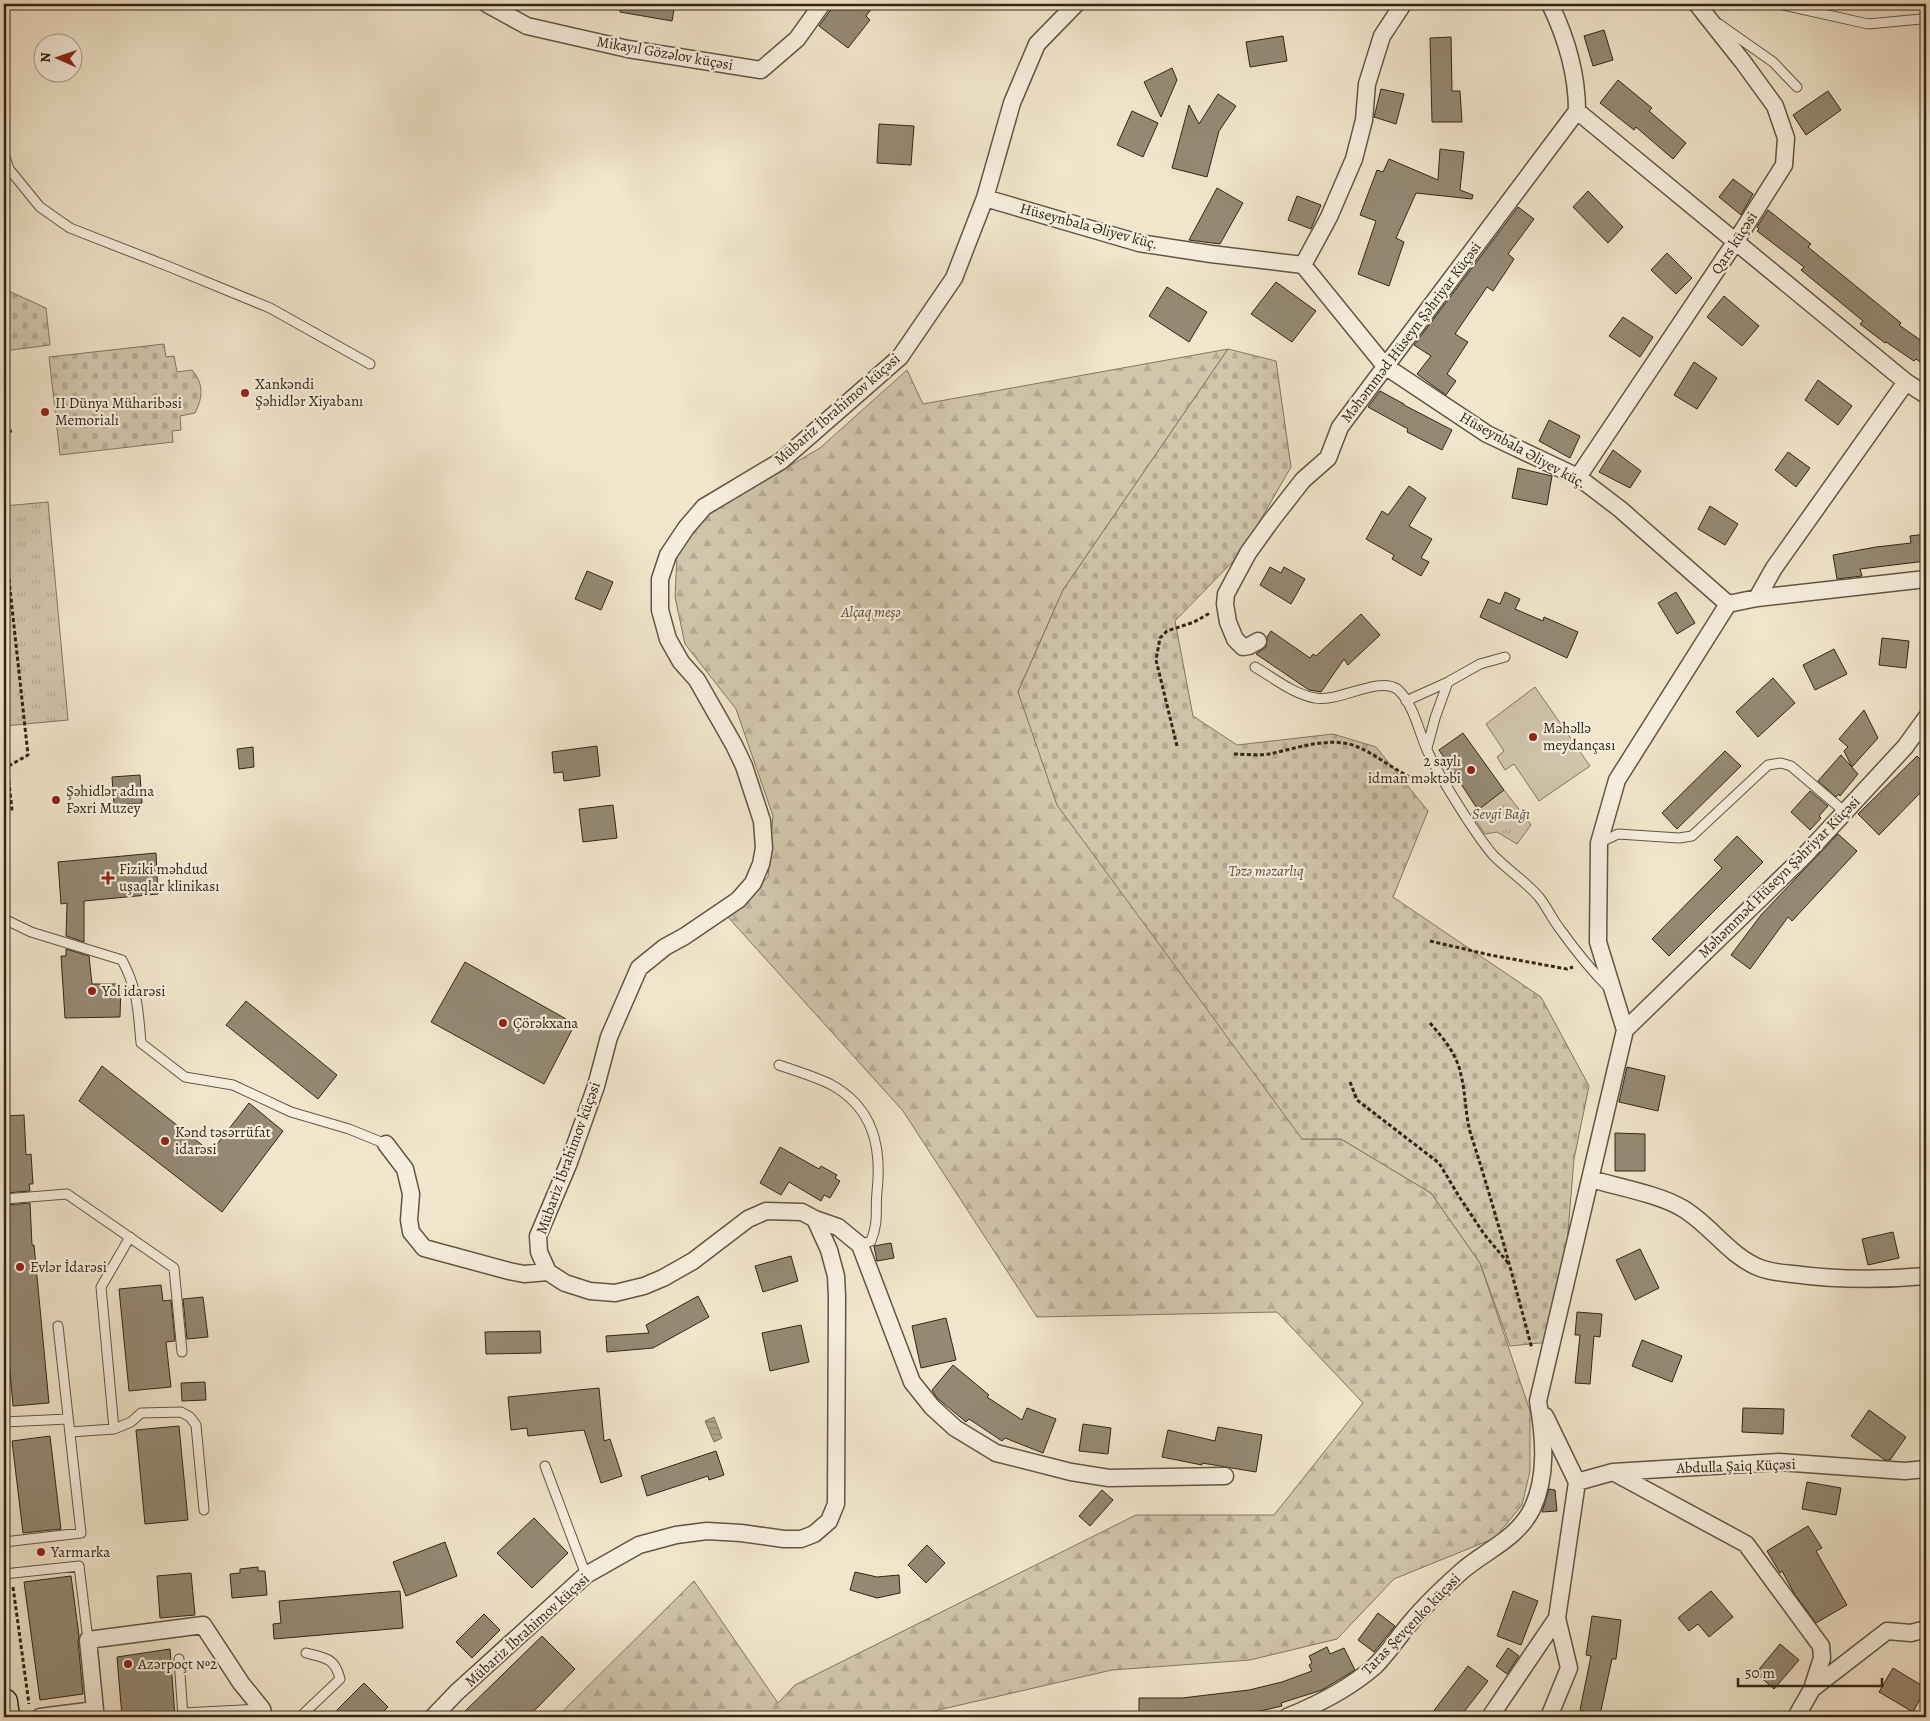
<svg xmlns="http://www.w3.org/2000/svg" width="1930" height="1721" font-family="Alegreya,serif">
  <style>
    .grass { fill: #d1c5ac; stroke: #827660 }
    .forest { fill: url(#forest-firs); stroke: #827660 }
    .cemetery { fill: url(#cemetery-stones); stroke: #827660 }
    .park { fill: url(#park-tufts); stroke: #827660 }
    .water { fill: url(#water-rules); stroke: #7e725d }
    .building { fill: #958974; stroke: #322615 }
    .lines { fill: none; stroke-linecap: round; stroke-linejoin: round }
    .service-casing { stroke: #625642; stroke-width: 11 }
    .minor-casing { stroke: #625642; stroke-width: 19 }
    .primary-casing { stroke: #322615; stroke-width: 29 }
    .path { stroke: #322615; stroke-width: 3; stroke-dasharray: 4 2.5; stroke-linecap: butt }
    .service { stroke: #f6eedd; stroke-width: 9 }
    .minor { stroke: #f6eedd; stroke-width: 16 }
    .primary { stroke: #f1e5cb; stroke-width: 26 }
    .poi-dot { fill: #8f2418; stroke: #f6eedd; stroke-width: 2 }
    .labels { text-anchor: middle; stroke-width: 4.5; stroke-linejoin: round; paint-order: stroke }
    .street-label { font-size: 15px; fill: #322615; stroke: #f6eedd }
    .poi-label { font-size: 15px; fill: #322615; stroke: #f6eedd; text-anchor: start }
    .park-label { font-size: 15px; font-style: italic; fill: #5a4e3b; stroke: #f6eedd }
  </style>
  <defs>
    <pattern id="forest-firs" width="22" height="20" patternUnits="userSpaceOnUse" patternTransform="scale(1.25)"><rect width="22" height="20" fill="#d1c5ac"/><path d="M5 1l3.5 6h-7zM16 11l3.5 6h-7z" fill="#b4a993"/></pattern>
    <pattern id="cemetery-stones" width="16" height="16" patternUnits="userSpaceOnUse" patternTransform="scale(1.25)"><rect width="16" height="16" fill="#d1c5ac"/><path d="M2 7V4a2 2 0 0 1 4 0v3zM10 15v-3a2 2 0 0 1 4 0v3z" fill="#b4a993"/></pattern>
    <pattern id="park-tufts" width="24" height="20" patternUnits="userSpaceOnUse" patternTransform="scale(1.25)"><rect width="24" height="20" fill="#d1c5ac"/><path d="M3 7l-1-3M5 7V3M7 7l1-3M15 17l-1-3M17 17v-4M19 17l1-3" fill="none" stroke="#b4a993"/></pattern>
    <pattern id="water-rules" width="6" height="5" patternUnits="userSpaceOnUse" patternTransform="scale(1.25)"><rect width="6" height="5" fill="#b0a48d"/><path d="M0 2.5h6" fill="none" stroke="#908572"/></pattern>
  </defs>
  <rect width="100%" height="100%" fill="#f1e5cb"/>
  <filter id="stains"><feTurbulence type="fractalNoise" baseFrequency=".004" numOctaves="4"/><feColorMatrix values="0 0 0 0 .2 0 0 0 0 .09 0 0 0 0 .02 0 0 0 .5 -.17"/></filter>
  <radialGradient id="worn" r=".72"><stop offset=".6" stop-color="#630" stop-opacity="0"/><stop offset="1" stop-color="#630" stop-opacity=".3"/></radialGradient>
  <path class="grass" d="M1535,687L1590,766L1539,801L1514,764L1505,770L1497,757L1504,751L1486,724Z"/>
  <path class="forest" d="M1228,349L1063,590L1018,692L1302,1139H1341L1431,1193L1480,1263L1530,1411V1471L1522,1505L1495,1538L1394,1579L1337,1639L1250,1660L1112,1670L908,1717H557L694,1581L778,1703L795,1685L1136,1515H1274L1363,1403L1277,1312L1037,1317L903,1111L727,916L768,877L773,816L736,709L685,644L675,597L677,555L705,516L820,448L907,370L923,404Z"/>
  <path class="cemetery" d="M4,289L46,308L50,345L4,351Z
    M164,344L166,357L174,356L177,372L192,370C204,384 203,397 195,413L180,416L181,430L172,431L173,442L60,455L49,357Z
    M1228,349L1276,361L1291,467L1242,552L1175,621L1193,716L1237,745L1333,734L1376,747L1428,811L1393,897L1541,997L1589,1086L1574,1159L1559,1341L1510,1346L1480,1263L1431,1193L1341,1139H1302L1057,805L1018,692L1063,590Z"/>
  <path class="park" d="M48,502L68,720L4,726V506Z
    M1504,790L1531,825L1517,844L1497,832L1485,834L1471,814Z"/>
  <path class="water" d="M714,1417L722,1438L714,1442L705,1421Z"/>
  <path class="building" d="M621,4H675L672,21L620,12Z
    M835,4H875L866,16L870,20L848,48L819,26Z
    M1604,30L1613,60L1593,66L1584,36Z
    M1283,36L1287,61L1250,67L1246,42Z
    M1451,37L1452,91H1460L1462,122H1432L1430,38Z
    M1172,68L1177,80L1161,117L1144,82Z
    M1618,80L1652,108L1649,111L1686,143L1673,159L1636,127L1634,130L1600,103Z
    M1381,89L1404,94L1396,124L1374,117Z
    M1828,91L1841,110L1806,135L1793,115Z
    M1218,94L1236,106L1219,131L1207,177L1172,168L1189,105L1199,124Z
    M1132,111L1158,123L1143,157L1117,145Z
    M879,124L914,126L911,165L877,163Z
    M1440,149L1464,152L1460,190L1473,195L1472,199L1416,193L1396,238L1404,242L1389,286L1358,274L1376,221L1360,215L1377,170L1383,172L1389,159L1438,180Z
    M1733,179L1753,194L1741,215L1719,197Z
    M1217,188L1243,203L1220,244L1189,240Z
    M1588,191L1623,227L1608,243L1573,207Z
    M1297,196L1321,205L1311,229L1288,220Z
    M1518,207L1534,219L1508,254L1514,259L1493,291L1487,287L1455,334L1468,342L1447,374L1456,381L1446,395L1417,374L1431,356L1414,345Z
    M1768,210L1811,244L1808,247L1901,323L1899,325L1926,344V366L1916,359L1914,361L1886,342L1885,343L1860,324L1863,321L1801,270L1804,267L1757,231L1759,229L1757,227Z
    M1667,253L1692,278L1676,294L1651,270Z
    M1276,282L1316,311L1292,342L1251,314Z
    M1167,287L1207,312L1189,342L1149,316Z
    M1724,296L1759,326L1742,346L1707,317Z
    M1623,317L1653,337L1640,357L1609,336Z
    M1694,362L1717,378L1697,409L1674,395Z
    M1818,380L1852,406L1838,425L1805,400Z
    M1380,391L1404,404V405L1452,430L1442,450L1407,432L1408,429L1368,407Z
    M1549,420L1580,436L1570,458L1539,441Z
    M1613,450L1641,471L1630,488L1599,472Z
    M1788,452L1810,468L1796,487L1775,470Z
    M1518,468L1552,476L1547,505L1512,498Z
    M1409,486L1426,498L1409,526L1432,539L1421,558L1429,562L1421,576L1392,559L1394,555L1366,539L1382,511L1388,515Z
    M1710,506L1738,524L1725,545L1698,529Z
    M1926,534V561L1860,569L1862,576L1837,579L1833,555L1876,547L1911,543L1910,536Z
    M1270,567L1281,573L1284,567L1305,579L1291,604L1260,585Z
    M587,571L613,582L601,610L575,599Z
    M1505,592L1520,599L1515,609L1543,621L1544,617L1578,632L1567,658L1480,617L1488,599L1500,604Z
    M1676,592L1695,623L1677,634L1658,603Z
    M1361,614L1380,635L1348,665L1344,659L1321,692L1309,690L1256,654L1266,647L1267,637L1271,631L1310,658L1313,654L1316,656Z
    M1882,638L1909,641L1906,668L1879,665Z
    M1834,649L1847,674L1815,690L1803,665Z
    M1773,678L1795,703L1758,737L1736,712Z
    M1864,710L1878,738L1852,767L1844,751L1848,747L1839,739Z
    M1463,733L1504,790L1478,810L1439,750Z
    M597,746L600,776L564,781L563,772L554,773L552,752Z
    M253,747L254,767L239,769L237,749Z
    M1725,751L1741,766L1677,829L1662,813Z
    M1841,755L1858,774L1840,796L1839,794L1836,797L1818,781Z
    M1917,756L1926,765V787L1879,835L1858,814Z
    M140,775L142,803L114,805L112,777Z
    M1810,791L1828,806L1819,816L1821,818L1810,830L1791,812Z
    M613,805L617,838L583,842L579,809Z
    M1838,834L1857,851L1792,921L1788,917L1750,969L1731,955L1761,915Z
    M1737,836L1763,862L1669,956L1652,939L1722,868L1714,860Z
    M156,853L158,894L84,901V942L66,936L67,903L61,904L58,862Z
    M66,949L89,956L92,984H121L120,1017L65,1018L61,956H66Z
    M465,962L575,1024L544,1084L431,1022Z
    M246,1001L337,1075L318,1099L226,1025Z
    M102,1066L211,1152L249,1103L283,1131L222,1212L79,1101Z
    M1627,1067L1665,1076L1658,1111L1619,1102Z
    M24,1115L26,1155L31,1154L33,1184H29L30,1191L6,1193V1186H4V1116Z
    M1615,1133L1645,1134V1171H1615Z
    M780,1147L819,1169L821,1166L837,1175L835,1178L840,1181L830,1198L824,1195L821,1201L789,1182L781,1195L760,1183Z
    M30,1203L32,1245H34L49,1403L13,1406L4,1306V1248L9,1247L7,1205Z
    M1893,1232L1899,1258L1868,1265L1862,1239Z
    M891,1243L894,1258L877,1261L874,1246Z
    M1640,1249L1659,1288L1635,1300L1616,1260Z
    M791,1256L798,1281L763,1292L755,1266Z
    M161,1285L163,1301L171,1300L175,1341L166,1342L171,1387L129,1391L119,1289Z
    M698,1296L709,1317L653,1348L607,1352L606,1336L649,1333L646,1325Z
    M203,1297L208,1337L187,1339L183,1299Z
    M1577,1312L1602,1314L1600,1337L1594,1336L1590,1384L1575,1383L1580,1335H1575Z
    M946,1318L956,1360L921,1368L912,1326Z
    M801,1325L809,1362L770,1371L762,1333Z
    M540,1331L541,1353L486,1354L485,1332Z
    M1642,1340L1682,1356L1672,1382L1632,1366Z
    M953,1365L989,1395L987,1397L1022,1420L1027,1408L1056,1419L1043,1453L1005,1438L1002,1441L969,1419L966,1422L937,1398L932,1390Z
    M205,1382L206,1400L182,1401L181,1383Z
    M599,1388L604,1441L610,1439L622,1476L601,1483L584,1430L528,1436L527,1428L511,1430L508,1397Z
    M1743,1408L1784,1409L1783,1434L1742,1432Z
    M1869,1410L1906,1437L1890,1460H1885L1851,1436Z
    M1083,1424L1111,1428L1108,1454L1079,1451Z
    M179,1426L188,1520L145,1524L136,1430Z
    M1218,1427L1262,1435L1256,1472L1202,1463V1465L1162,1457L1168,1430L1215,1441Z
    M50,1436L61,1529L23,1533L12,1441Z
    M716,1451L724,1475L709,1480L708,1476L647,1496L641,1476Z
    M1807,1482L1841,1488L1836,1515L1802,1509Z
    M1549,1489L1555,1490L1557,1511L1542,1512Z
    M1102,1490L1113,1500L1090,1526L1079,1516Z
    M534,1518L568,1553L532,1588L497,1553Z
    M1808,1526L1822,1548L1816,1551L1847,1605L1816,1623L1794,1593L1782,1571L1780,1573L1767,1551Z
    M445,1542L457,1576L406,1596L393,1562Z
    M927,1545L945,1563L926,1583L908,1565Z
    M258,1567V1571H265L267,1595L232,1598L230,1574L240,1573V1569Z
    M855,1572L877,1577L899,1575L900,1593L877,1598L850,1590Z
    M191,1573L195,1615L160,1618L157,1576Z
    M71,1576L79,1636L78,1641L83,1694L40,1700L24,1582Z
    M400,1591L403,1628L274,1639L273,1624L281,1623L279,1601Z
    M1513,1591L1538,1601L1521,1645L1497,1636Z
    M1711,1591L1733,1617L1709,1637L1698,1624L1689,1631L1678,1618Z
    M1378,1613L1395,1626L1374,1652L1358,1640Z
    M484,1614L500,1630L472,1658L456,1642Z
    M1592,1616L1621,1620L1616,1659H1612L1600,1715L1580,1710L1591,1656L1586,1655Z
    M542,1636L575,1669L538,1707L526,1717H459Z
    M1780,1644L1799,1660L1774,1689L1756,1673Z
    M1327,1647L1330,1654L1344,1648L1355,1670L1322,1690L1281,1703L1282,1706L1243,1715L1244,1717H1139V1698H1182L1249,1690L1282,1682L1312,1671L1309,1665L1312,1663L1309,1656Z
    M1508,1648L1519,1656L1507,1674L1496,1666Z
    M170,1649L175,1717H122L117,1657Z
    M1468,1666L1488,1681L1460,1717H1429Z
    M1893,1668L1926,1688L1913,1712L1879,1692Z
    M364,1683L388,1707L378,1717H330Z"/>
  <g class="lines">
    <g class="service-casing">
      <path id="service" d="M1779,4L1868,24L1921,19
        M1719,24L1773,62L1797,87
        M4,154L9,169L40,207L70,228L170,267L270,308L370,364
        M1255,667C1274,678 1293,694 1315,698C1337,703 1379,676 1397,689C1413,702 1419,732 1427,750C1438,774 1453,797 1467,819C1475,831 1484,845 1494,856C1508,870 1526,882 1539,897C1547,907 1552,919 1560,929C1575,950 1590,969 1608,987
        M1406,701L1448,682
        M1916,733L1926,741
        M1427,748L1435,718L1448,682L1480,664L1505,657
        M1599,843L1618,834L1679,838L1692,836L1768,765L1781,763L1791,766L1845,812
        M4,919L31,932L122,960C138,990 138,1010 141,1043L185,1077L233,1085L291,1112L349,1129L386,1144
        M779,1065C796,1071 814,1076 830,1084C873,1107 882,1146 877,1192C875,1211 879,1221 871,1241L860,1245
        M4,1199L67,1194L174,1268L182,1352
        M4,1422L68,1419
        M114,1429L101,1287L130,1237
        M70,1432L114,1429L131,1422L141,1413L181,1412L190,1417L196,1425L204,1510
        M545,1466L586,1575
        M4,1542L81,1533L58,1326
        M4,1574L79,1566L88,1640
        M179,1659L183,1717
        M183,1713L262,1709
        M300,1717L340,1679C335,1658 326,1658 306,1653"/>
    </g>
    <g class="minor-casing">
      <path id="minor" d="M487,4L527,26L628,49L761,70L797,39L822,4
        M1577,111L1906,382L1926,395
        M985,198L1139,243L1211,254L1303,265L1385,366L1487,434L1578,477L1620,509L1728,604
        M1303,265L1329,217L1354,159L1364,120L1367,84L1382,36L1403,4
        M1578,477L1736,241L1784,165L1786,138L1775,106L1743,62L1697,4
        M1757,598L1774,568L1906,382
        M1728,604L1757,598L1926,579
        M1258,641L1249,646L1243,647L1235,639L1228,622L1225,604L1226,594L1248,553L1271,521L1303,480L1328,458L1340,427L1577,111C1577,75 1566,37 1550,4
        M1625,1030L1805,855L1905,747L1926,718
        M386,1144L405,1169L411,1194L409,1220L411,1232L424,1248L509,1271L524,1274L548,1272
        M1591,1179C1618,1187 1658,1194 1682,1208C1710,1224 1729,1256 1760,1268C1770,1272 1783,1273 1793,1274C1837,1280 1882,1280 1926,1276
        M815,1219L838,1227L860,1245L912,1382L932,1407L955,1428L996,1453L1071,1472L1109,1478L1225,1476
        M1545,1416L1577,1482L1557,1618L1569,1668L1549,1717
        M1613,1472L1746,1544L1821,1646L1822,1658L1812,1689
        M1577,1482L1613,1472L1779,1462L1905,1471L1926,1469
        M95,1710L88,1640L203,1625L241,1683L262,1709L264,1717
        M40,1717L95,1710L96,1717
        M433,1717L457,1692L586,1575L639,1545L676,1535L707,1531L741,1533L784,1539H801L814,1534L829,1521L836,1504L837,1297L836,1276L829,1250L815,1219L802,1212L766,1211L748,1219L693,1261L663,1278L644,1286L615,1293L590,1291L565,1283L548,1272L539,1252L538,1236L568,1165L596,1086L609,1037L639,968L665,947L685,936L738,900L753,883L761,864L764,848L762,821L744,766L734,745L697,680L681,662L668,639L660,610V579L668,555L686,528L704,507L781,461L900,357L954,278L985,198L1012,103L1037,44L1076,4
        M1287,1717C1319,1704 1349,1689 1375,1666C1389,1652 1399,1636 1411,1622C1426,1604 1444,1587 1462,1571C1485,1551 1517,1539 1532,1509C1548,1476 1544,1436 1538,1401L1625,1030L1598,942L1599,843L1617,780L1728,604
        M1490,1717L1557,1618
        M1796,1717L1812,1689L1887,1631L1911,1633L1926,1629"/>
    </g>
    <g class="primary-casing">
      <path id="primary" d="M4,1702L6,1717"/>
    </g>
    <path class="path" d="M4,432L12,431
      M4,534L28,755L7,767
      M1177,746L1156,660L1160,638L1167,631L1194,622L1210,613
      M1234,754C1245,754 1258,756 1269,754C1294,749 1323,738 1349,744C1378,752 1399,778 1429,783
      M4,810L12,809L7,767
      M1430,941L1490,955L1567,969L1573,967
      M1430,1023C1443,1038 1457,1054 1461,1075C1466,1095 1465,1115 1471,1135C1494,1206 1513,1277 1532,1349
      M1350,1082L1357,1100L1439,1163L1460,1198L1484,1234L1509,1264
      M4,1517L5,1528
      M13,1587L29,1704"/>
    <use href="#service" class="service"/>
    <use href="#minor" class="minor"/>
    <use href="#primary" class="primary"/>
  </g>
  <g class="poi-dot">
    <circle cx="245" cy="393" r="5"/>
    <circle cx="45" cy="412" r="5"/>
    <circle cx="1533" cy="737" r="5"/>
    <circle cx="1471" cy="770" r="5"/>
    <circle cx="56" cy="800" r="5"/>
    <path d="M105.5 870.5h5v5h5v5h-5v5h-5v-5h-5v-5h5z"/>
    <circle cx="92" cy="991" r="5"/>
    <circle cx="503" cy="1023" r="5"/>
    <circle cx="165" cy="1141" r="5"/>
    <circle cx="20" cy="1267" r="5"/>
    <circle cx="41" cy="1552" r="5"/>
    <circle cx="128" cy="1664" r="5"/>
  </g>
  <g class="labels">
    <g class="street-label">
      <text transform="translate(665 53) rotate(10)" y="5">Mikayıl Gözəlov küçəsi</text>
      <text transform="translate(1089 226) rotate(15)" y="5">Hüseynbala Əliyev küç.</text>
      <text transform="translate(1734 243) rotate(-57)" y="5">Qars küçəsi</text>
      <text transform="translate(1411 332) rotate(-53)" y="5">Məhəmməd Hüseyn Şəhriyar Küçəsi</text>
      <text transform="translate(837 409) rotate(-41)" y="5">Mübariz İbrahimov küçəsi</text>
      <text transform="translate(1523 450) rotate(29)" y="5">Hüseynbala Əliyev küç.</text>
      <text transform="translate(1779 877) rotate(-45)" y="5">Məhəmməd Hüseyn Şəhriyar Küçəsi</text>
      <text transform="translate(568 1158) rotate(-70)" y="5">Mübariz İbrahimov küçəsi</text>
      <text transform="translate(1736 1466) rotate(-2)" y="5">Abdulla Şaiq Küçəsi</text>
      <text transform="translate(1411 1624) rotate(-46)" y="5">Taras Şevçenko küçəsi</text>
      <text transform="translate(527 1630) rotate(-42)" y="5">Mübariz İbrahimov küçəsi</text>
    </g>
    <g class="poi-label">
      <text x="255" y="389">Xankəndi<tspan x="255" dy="17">Şəhidlər Xiyabanı</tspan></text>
      <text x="55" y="408">II Dünya Müharibəsi<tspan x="55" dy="17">Memorialı</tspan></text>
      <text x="1543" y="733">Məhəllə<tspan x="1543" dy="17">meydançası</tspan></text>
      <text x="1461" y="766" text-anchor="end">2 saylı<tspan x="1461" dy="17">idman məktəbi</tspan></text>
      <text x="66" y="796">Şəhidlər adına<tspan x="66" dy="17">Fəxri Muzey</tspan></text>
      <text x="119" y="874">Fiziki məhdud<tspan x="119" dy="17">uşaqlar klinikası</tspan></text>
      <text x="102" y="996">Yol idarəsi</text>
      <text x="513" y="1028">Çörəkxana</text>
      <text x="175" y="1137">Kənd təsərrüfat<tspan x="175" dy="17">idarəsi</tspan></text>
      <text x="30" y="1272">Evlər İdarəsi</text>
      <text x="51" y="1557">Yarmarka</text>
      <text x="138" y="1669">Azərpoçt №2</text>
    </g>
    <g class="park-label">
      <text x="871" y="617">Alçaq meşə</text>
      <text x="1501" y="819">Sevgi Bağı</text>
      <text x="1266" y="876">Təzə məzarlıq</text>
    </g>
  </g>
  <rect width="1930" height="1721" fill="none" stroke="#f1e5cb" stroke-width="20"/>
  <rect x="5" y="5" width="1920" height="1711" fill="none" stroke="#322615" stroke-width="2.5"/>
  <rect x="10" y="10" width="1910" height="1701" fill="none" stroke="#322615"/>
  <g transform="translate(58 58) rotate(272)"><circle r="24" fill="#f6eedd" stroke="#a89e8d"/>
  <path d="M0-4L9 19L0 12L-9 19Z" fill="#8f2418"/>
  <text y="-8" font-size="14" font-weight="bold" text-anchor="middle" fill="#322615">N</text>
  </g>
  <path d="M1738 1678v8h144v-8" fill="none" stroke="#322615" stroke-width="2.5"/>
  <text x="1745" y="1678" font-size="15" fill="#322615" stroke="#f6eedd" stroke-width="4" paint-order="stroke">50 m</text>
  <rect width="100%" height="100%" filter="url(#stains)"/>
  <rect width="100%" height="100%" fill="url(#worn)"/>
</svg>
